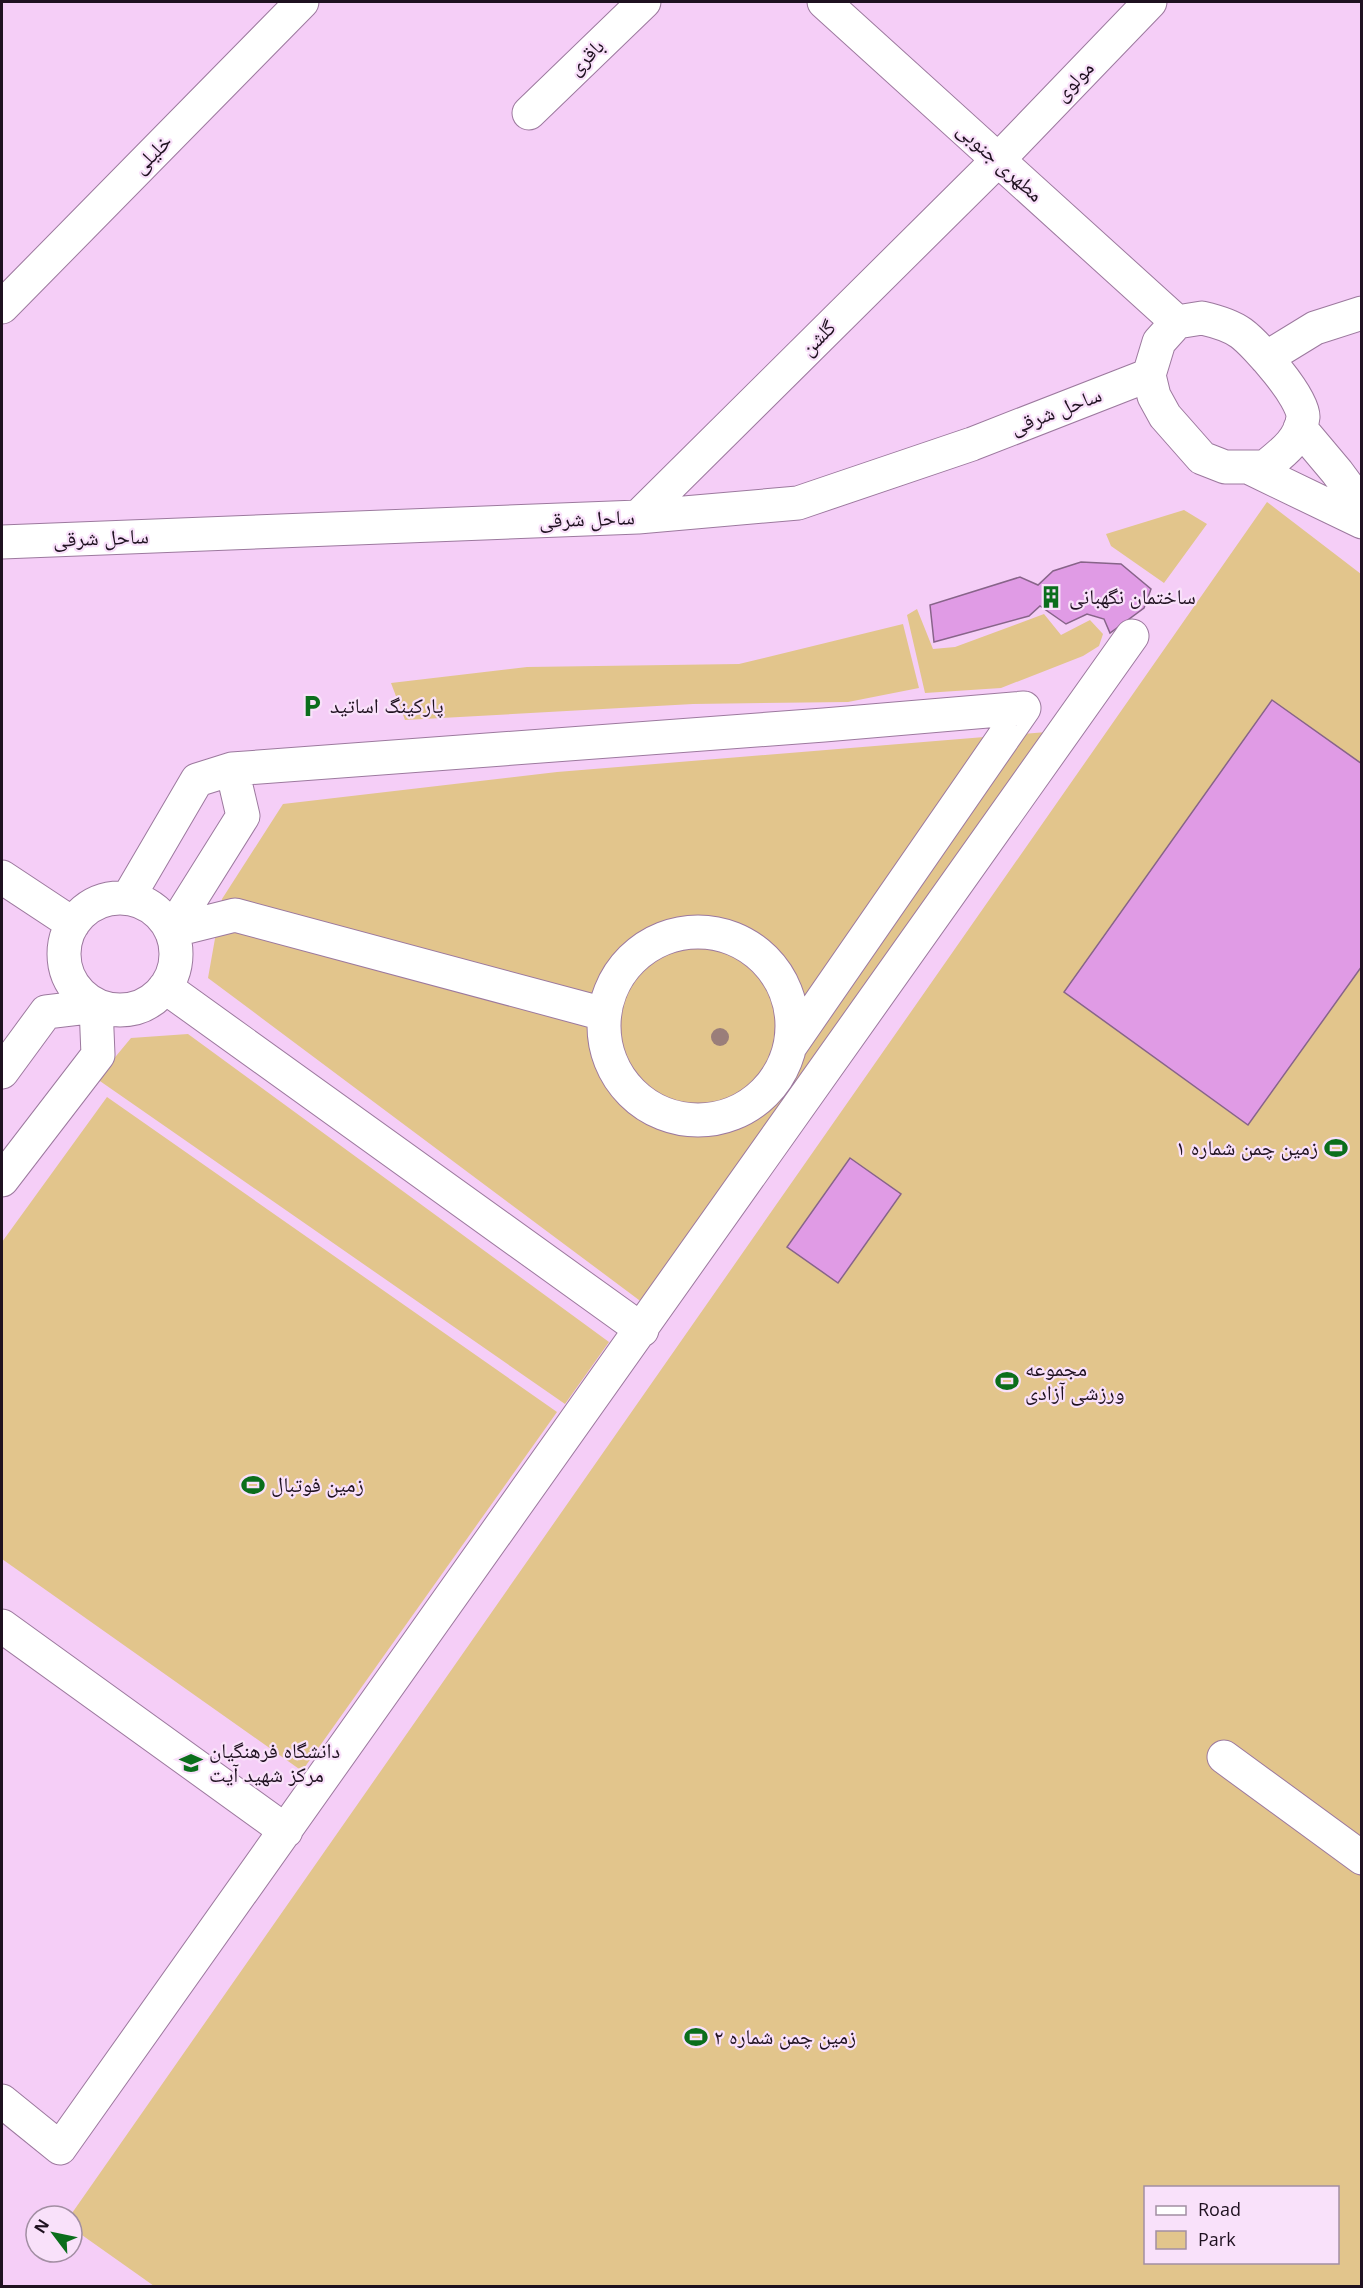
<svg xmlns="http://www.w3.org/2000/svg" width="1363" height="2288" font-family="'Open Sans','Noto Naskh Arabic',sans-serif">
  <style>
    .green { fill: #e2c58c; fill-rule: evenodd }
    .building { fill: #e09be5; stroke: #876489; stroke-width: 1.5 }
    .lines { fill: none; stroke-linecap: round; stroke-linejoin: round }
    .minor-casing { stroke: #9c799e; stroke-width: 35 }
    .minor { stroke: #fff; stroke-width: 33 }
    .tree { fill: #9a7e7a }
    .labels { text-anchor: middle; stroke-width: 4.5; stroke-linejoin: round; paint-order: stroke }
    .street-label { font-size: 21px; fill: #1f1120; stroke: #f9e1fa }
    .poi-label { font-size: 21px; fill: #1f1120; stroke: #f9e1fa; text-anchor: start }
  </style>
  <rect width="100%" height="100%" fill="#f5cef7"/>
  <path class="green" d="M1267,502L1361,574V2286H154L72,2228V2216H70ZM1146,2188H1338V2262H1146Z
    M1184,510L1207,524L1164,583L1111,546L1106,534Z
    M917,609L933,649L955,647L1044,614L1061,635L1090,620L1103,634L1099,646L1083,656L1001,688L925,693L907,615Z
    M903,624L919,688L848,702L693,704L405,720L391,683L527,667L739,664Z
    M1047,732L643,1303L208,978L222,899L283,804L557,772Z
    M188,1034L609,1342L565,1404L97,1079L131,1038Z
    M107,1097L557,1412L302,1771L2,1559V1242Z"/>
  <path class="building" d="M1081,562L1121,564L1151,589L1144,608L1110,633L1104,619L1087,614L1066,624L1040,606L1029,616L934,642L930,605L1020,577L1038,585L1053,571Z
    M1272,700L1362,764V966L1248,1125L1064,992Z
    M850,1158L901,1194L838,1283L787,1247Z"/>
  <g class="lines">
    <g class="minor-casing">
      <path id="minor" d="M824,2L1177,322
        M529,113L644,2
        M2,307L302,2
        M1202,318C1215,321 1230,325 1241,333C1256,344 1304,398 1303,417C1301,440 1281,454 1265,467H1225L1202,458L1165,416L1154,396L1149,375L1159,342L1177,322Z
        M1266,358L1315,328L1362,313
        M1300,428L1337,472L1362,506
        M1250,468L1362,522
        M638,517L998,160L1150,2
        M2,542L638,517L798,503L972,444L1149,375
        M2,877L73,924
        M128,898L197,780L232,769L824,725L1024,708
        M64 954a56 56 0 1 1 112 0a56 56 0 1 1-112 0Z
        M171,931L235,915L604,1014
        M171,931L243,816L232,769
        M604 1026a94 94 0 1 1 188 0a94 94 0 1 1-188 0Z
        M165,987L642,1330
        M791,1045L1024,708
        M2,1072L46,1012L96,1006L98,1055L2,1180
        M2,1626L286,1831
        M1224,1757L1362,1858
        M2,2101L60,2148L1132,636"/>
    </g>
    <use href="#minor" class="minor"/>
  </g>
  <circle class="tree" cx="720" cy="1037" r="9"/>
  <defs>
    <g id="building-bare" transform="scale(1.8)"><path d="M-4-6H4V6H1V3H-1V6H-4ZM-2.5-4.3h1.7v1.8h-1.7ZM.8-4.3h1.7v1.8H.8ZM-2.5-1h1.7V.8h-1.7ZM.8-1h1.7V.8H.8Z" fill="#0b6e1c" stroke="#f9e1fa" stroke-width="2.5" paint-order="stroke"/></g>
    <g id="parking-bare" transform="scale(1.8)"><path d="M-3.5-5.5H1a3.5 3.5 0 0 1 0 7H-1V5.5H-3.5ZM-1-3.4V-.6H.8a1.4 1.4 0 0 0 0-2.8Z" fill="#0b6e1c" stroke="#f9e1fa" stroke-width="2.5" paint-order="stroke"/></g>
    <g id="stadium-bare" transform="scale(1.8)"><path d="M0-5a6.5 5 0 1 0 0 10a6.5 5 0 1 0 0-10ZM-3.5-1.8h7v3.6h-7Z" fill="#0b6e1c" stroke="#f9e1fa" stroke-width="2.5" paint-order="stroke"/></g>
    <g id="university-bare" transform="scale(1.8)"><path d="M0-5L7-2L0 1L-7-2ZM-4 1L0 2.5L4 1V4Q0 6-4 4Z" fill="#0b6e1c" stroke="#f9e1fa" stroke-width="2.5" paint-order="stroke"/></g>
  </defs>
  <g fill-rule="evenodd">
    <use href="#building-bare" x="1051" y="597"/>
    <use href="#parking-bare" x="312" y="706"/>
    <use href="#stadium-bare" x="1336" y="1148"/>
    <use href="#stadium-bare" x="1007" y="1381"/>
    <use href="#stadium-bare" x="253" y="1485"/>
    <use href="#university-bare" x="191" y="1763"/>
    <use href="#stadium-bare" x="696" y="2037"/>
  </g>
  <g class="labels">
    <g class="street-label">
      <text transform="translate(586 57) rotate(-44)" y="7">باقری</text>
      <text transform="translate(1074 81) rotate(-46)" y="7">مولوی</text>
      <text transform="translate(152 154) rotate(-45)" y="7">خلیلی</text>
      <text transform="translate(1000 162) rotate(42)" y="7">مطهری جنوبی</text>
      <text transform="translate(818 338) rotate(-45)" y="7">گلشن</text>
      <text transform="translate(1056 411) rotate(-21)" y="7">ساحل شرقی</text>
      <text transform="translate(587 519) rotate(-2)" y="7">ساحل شرقی</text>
      <text transform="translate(101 538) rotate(-2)" y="7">ساحل شرقی</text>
    </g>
    <g class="poi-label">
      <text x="1069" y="604">ساختمان نگهبانی</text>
      <text x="330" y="713">پارکینگ اساتید</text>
      <text x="1318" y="1155" text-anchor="end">زمین چمن شماره ۱</text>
      <text x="1025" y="1376">مجموعه<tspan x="1025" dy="24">ورزشی آزادی</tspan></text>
      <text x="271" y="1492">زمین فوتبال</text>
      <text x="209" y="1758">دانشگاه فرهنگیان<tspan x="209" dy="24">مرکز شهید آیت</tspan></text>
      <text x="714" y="2044">زمین چمن شماره ۲</text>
    </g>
  </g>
  <rect width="1363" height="2288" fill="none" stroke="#1f1120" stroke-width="6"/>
  <rect x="1144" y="2186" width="195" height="78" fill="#f9e1fa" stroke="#a28ea3" stroke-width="1.5"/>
  <rect x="1156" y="2206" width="30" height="9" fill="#ffffff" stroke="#a28ea3" stroke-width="1.5"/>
  <text x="1198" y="2216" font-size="18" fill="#1f1120">Road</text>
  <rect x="1156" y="2231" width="30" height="18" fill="#e2c58c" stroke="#a28ea3" stroke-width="1.5"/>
  <text x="1198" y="2246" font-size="18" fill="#1f1120">Park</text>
  <g transform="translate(54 2234) rotate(302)"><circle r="28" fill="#f9e1fa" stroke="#a28ea3" stroke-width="1.5"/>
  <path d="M0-4.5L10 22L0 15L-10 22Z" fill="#0b6e1c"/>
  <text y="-9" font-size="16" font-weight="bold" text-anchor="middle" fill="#1f1120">N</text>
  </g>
</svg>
